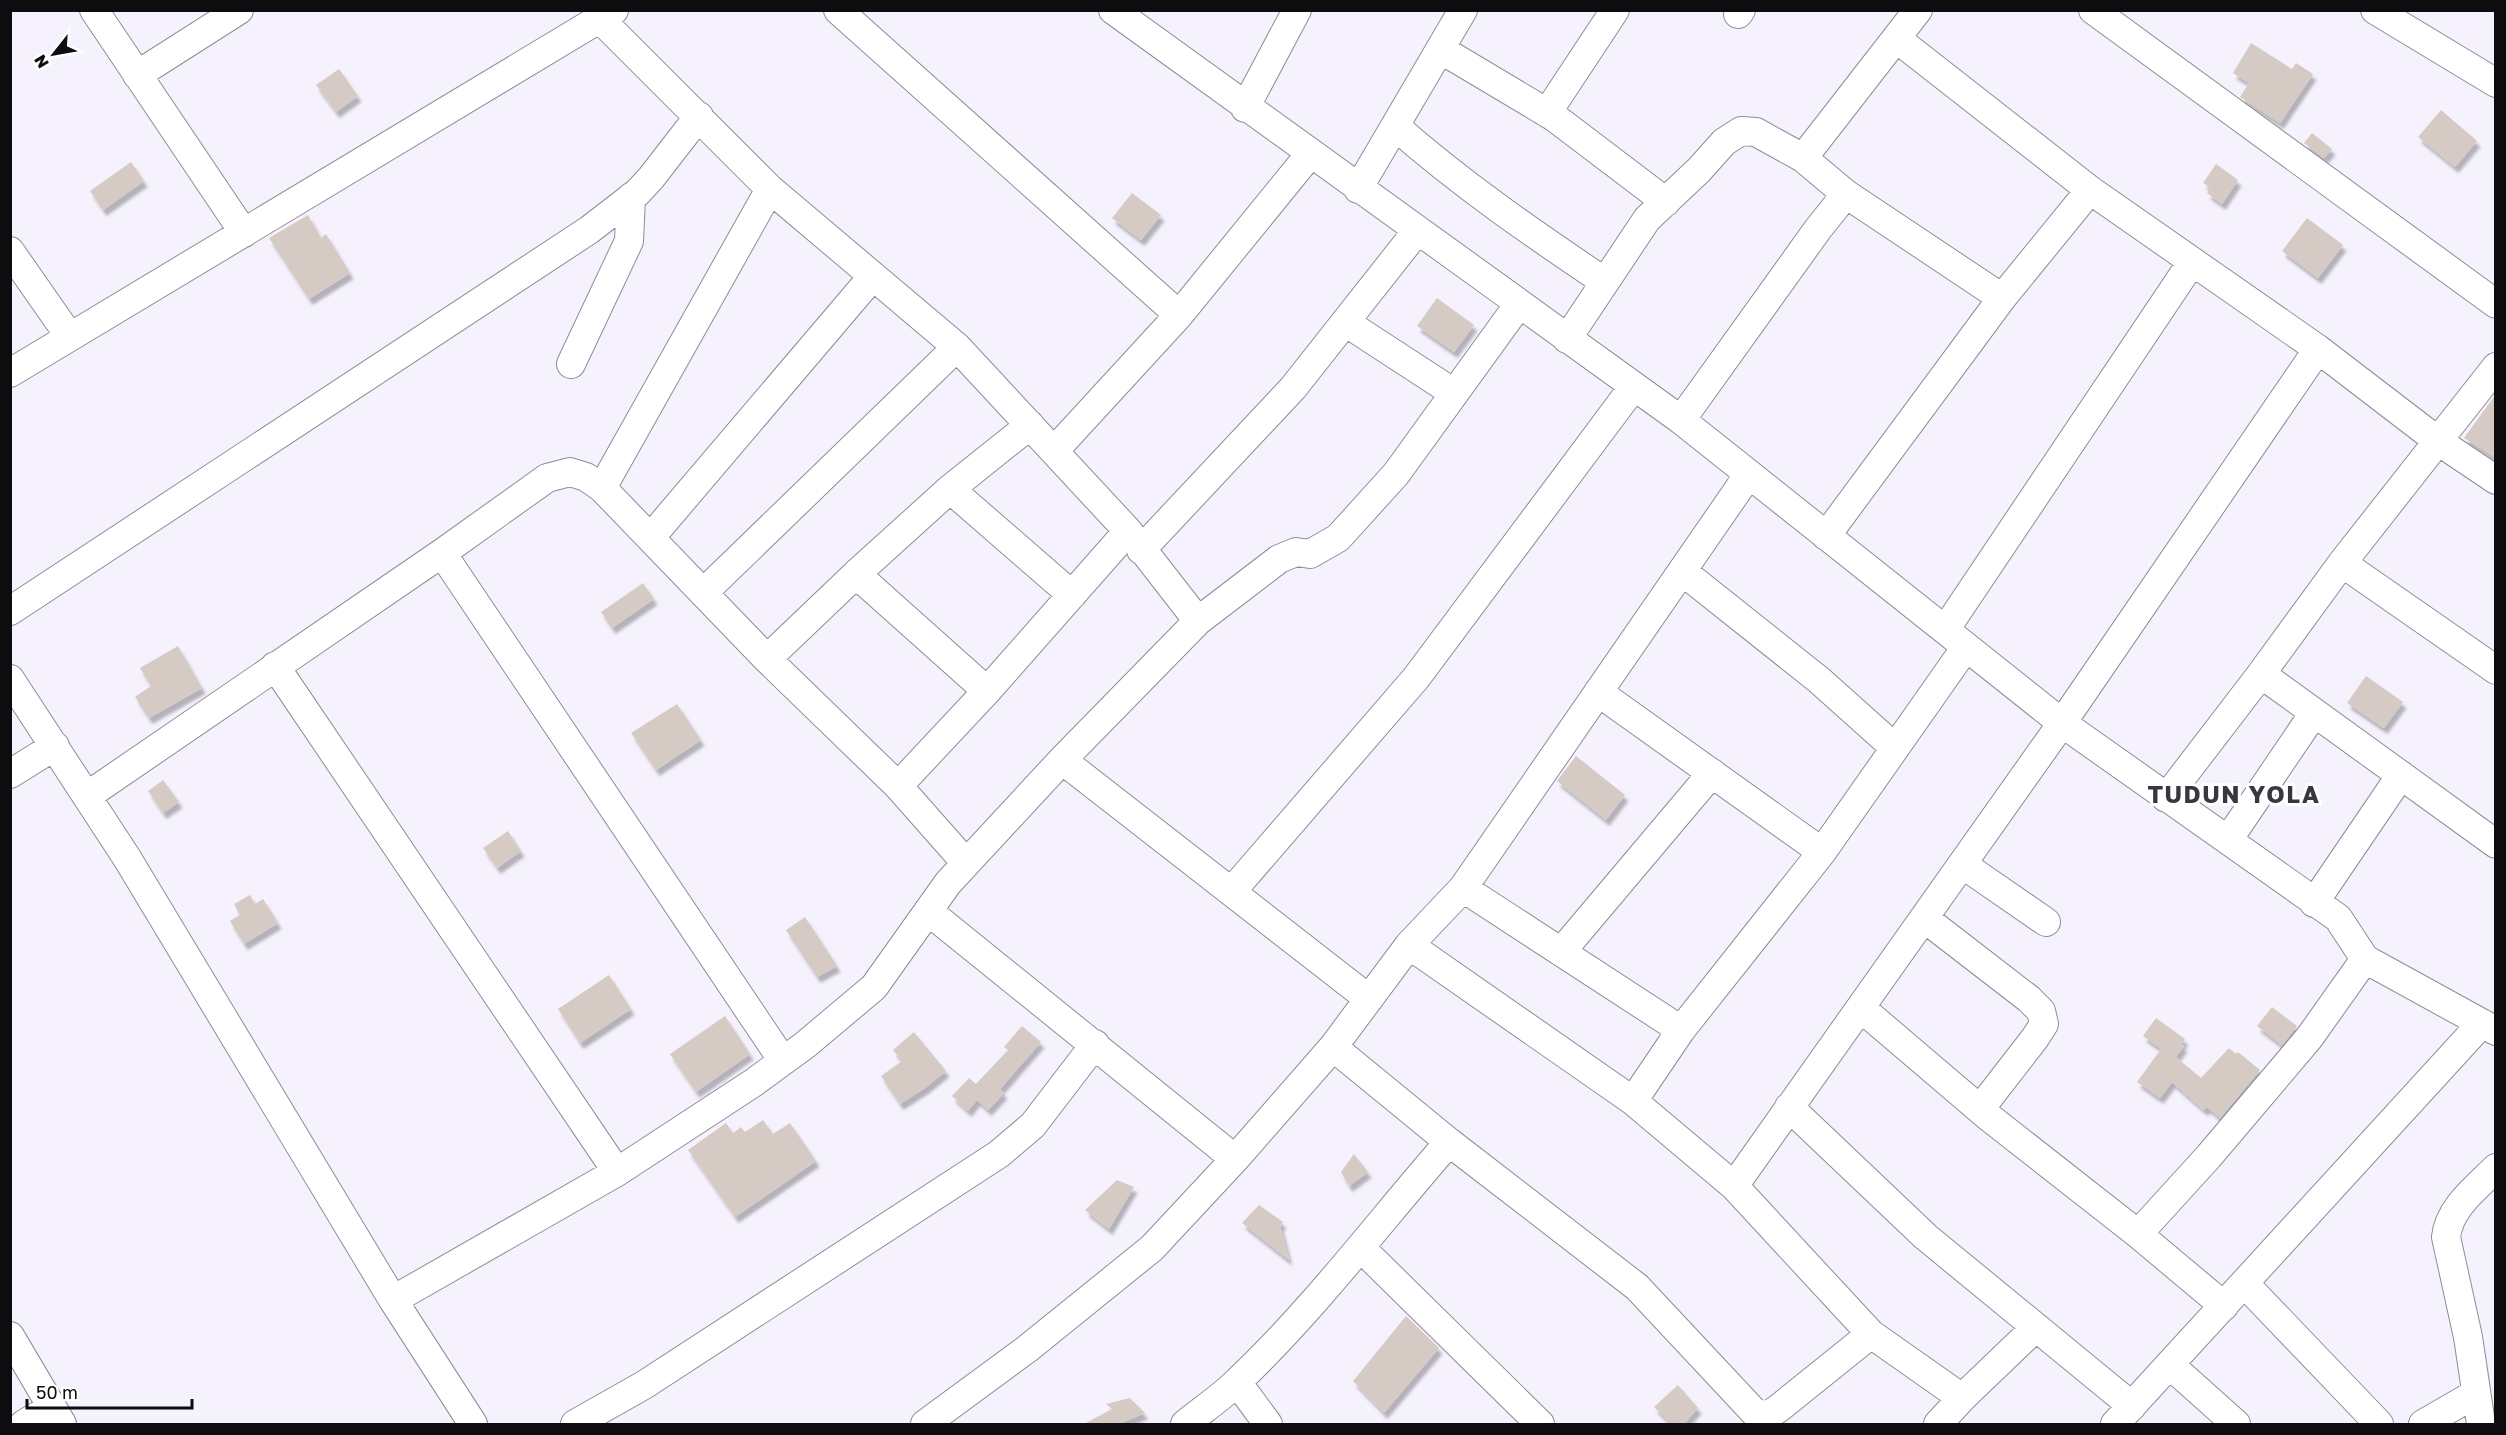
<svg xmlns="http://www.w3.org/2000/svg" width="2506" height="1435" font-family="'Golos Text',sans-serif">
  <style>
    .building { fill: #d5cac4; filter: url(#shadow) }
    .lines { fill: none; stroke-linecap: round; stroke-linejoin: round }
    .minor-casing { stroke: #8f8c96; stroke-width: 30 }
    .minor { stroke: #fff; stroke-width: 28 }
    .labels { text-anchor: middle; stroke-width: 6; stroke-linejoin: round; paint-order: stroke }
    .district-label { font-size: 24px; font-weight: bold; letter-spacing: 1.5px; fill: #38363e; stroke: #fff }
  </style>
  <defs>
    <filter id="shadow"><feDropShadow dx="3.5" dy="6" stdDeviation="1.5" flood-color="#0004"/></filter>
  </defs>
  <rect width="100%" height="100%" fill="#f5f2fd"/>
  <path class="building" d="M2251,43L2292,69L2296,63L2313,74L2280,123L2240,97L2249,83L2233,73Z
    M339,69L358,96L336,112L316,85Z
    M2441,110L2477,141L2455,167L2418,137Z
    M2312,133L2332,149L2324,158L2304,143Z
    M131,162L144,181L103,210L90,191Z
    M2216,164L2238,180L2222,204L2207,193L2211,188L2203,183Z
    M1132,193L1161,215L1141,240L1112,218Z
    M308,215L321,238L326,234L350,273L309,299L269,238Z
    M2307,218L2343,245L2318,278L2282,251Z
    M1437,298L1474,325L1454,352L1417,326Z
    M2496,394V458L2464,438Z
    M643,583L654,599L612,628L601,612Z
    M178,646L202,688L149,718L135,697L151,686L140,668Z
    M2366,676L2403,702L2384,728L2347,703Z
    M677,704L701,740L656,770L631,733Z
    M1576,756L1625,795L1606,820L1557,781Z
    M163,780L179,802L163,813L148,791Z
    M508,831L521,851L497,868L483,848Z
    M250,895L255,904L263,899L278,923L244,944L230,921L240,915L234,904Z
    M805,917L837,966L817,977L786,930Z
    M609,975L631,1009L580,1043L558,1009Z
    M2272,1007L2297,1026L2282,1045L2257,1026Z
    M725,1016L750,1054L696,1092L670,1054Z
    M2156,1018L2185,1039L2181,1044L2184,1046L2176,1057L2201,1078L2229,1048L2236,1054L2238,1052L2260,1070L2220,1118L2207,1107L2204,1110L2172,1082L2160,1098L2137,1082L2161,1049L2143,1036Z
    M1022,1026L1041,1042L1000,1089L1004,1093L988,1110L977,1100L968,1111L952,1096L969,1078L976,1084L1008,1050L1004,1047Z
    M914,1032L946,1071L925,1088L900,1104L881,1076L902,1061L893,1050Z
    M763,1120L773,1134L790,1123L816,1161L735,1217L688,1150L726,1123L733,1133L741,1127L745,1132Z
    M1354,1154L1368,1172L1349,1186L1341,1172Z
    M1117,1180L1134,1187L1109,1229L1085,1210Z
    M1259,1205L1283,1222L1280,1226L1289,1260L1242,1223Z
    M1406,1316L1439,1348L1384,1413L1353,1381Z
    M1678,1385L1698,1408L1683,1425H1672L1654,1407Z
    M1130,1398L1145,1413L1117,1425H1082L1112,1409L1106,1404Z"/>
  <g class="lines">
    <g class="minor-casing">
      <path id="minor" d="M94,10L244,233
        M838,10L1179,315
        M1113,10L1681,420L2062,723L2338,918L2365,959L2496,1031
        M2093,10L2496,304
        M2375,10L2496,83
        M1738,14L1741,10
        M601,20L770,189L957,347L1128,531L1198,621
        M1897,39L2090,190L2318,349L2438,441L2496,480
        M1440,49L1554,117L1666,202
        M137,75L239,10
        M1245,108L1297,10
        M1547,113L1615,10
        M1395,126C1461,184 1532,233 1605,282
        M1803,158L1918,10
        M1358,189L1463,10
        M10,251L70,337
        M1345,322L1454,393
        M1567,339L1647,219L1699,170L1724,142L1741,131L1756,132L1803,158L1846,194L2002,298
        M571,364L629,241L631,197
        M10,373L614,10
        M1681,420L1818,229L1846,194
        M1054,451L1179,315L1310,154
        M602,488L770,189
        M950,489L1072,595
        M1826,536L2002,298L2090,190
        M651,537L873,276
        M1141,550L1293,388L1417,231
        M442,553L783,1061
        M2342,563L2496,670
        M1682,571L1819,680L1895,748
        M856,574L987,691
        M703,593L957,347
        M10,611L589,230L637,193L651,178L699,116
        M1945,630L2192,262
        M767,659L856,574L950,489L1030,425
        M275,666L617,1172
        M2261,674L2496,844
        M10,679L127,858L393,1300L473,1424
        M1598,692L1822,852
        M1062,760L1369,999
        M10,774L55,746
        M898,786L987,691L1128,531
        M87,796L442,553L547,478L570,472L586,477L602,488L767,659L898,786L966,863
        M2166,798L2261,674L2342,563L2496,367
        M2228,840L2314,713
        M1962,864L2046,922
        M1463,888L1681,1030
        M1232,891L1416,678L1634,386
        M2314,903L2401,775
        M928,911L1235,1159
        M1924,918L2029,999L2041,1011L2044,1024L2035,1038L1980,1109
        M1409,945L1633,1101L1734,1186L1871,1334L1962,1398
        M1561,952L1712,773
        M1861,1008L1990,1118L2138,1234L2224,1306
        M1333,1047L1449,1142L1637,1287L1755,1413L1769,1415L1779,1408L1871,1334
        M1633,1101L1681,1030L1822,852L1966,647
        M1789,1107L1926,1237L2132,1406
        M1734,1186L2062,723L2318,349
        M2138,1234L2209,1156L2309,1038L2365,959
        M1361,1248L1540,1424
        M2244,1283L2379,1424
        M393,1300L617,1172L753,1083L805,1045L874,987L948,883L1062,760L1198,621L1279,559L1296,552L1310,554L1338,538L1396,474L1519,304
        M10,1336L62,1424
        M2170,1365L2236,1424
        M1237,1382L1268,1424
        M24,1424L52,1407
        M575,1424L644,1385L999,1154L1033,1125L1095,1044
        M925,1424L1027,1349L1152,1248L1235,1159L1333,1047L1409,945L1463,888L1749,474
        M1185,1424C1202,1410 1222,1397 1238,1381C1315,1308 1379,1222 1449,1142
        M1938,1424L1962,1398L2035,1328
        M2115,1424L2482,1023
        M2423,1424L2475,1394
        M2481,1424L2468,1337L2446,1237C2449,1208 2476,1188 2496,1168"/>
    </g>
    <use href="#minor" class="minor"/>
  </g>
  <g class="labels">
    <g class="district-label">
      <text x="2234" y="803">TUDUN YOLA</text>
    </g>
  </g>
  <rect width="2506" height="1435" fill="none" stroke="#0d0c0f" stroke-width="24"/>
  <g transform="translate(54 54) rotate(239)" stroke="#ffffff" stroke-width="4.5" paint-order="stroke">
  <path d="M0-4.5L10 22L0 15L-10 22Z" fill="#0d0c0f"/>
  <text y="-9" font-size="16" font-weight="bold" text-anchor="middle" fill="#0d0c0f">N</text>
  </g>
  <path d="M27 1399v9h165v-9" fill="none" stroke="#0d0c0f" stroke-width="3"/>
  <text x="36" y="1399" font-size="18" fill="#0d0c0f" stroke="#ffffff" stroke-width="4.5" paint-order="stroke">50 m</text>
</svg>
